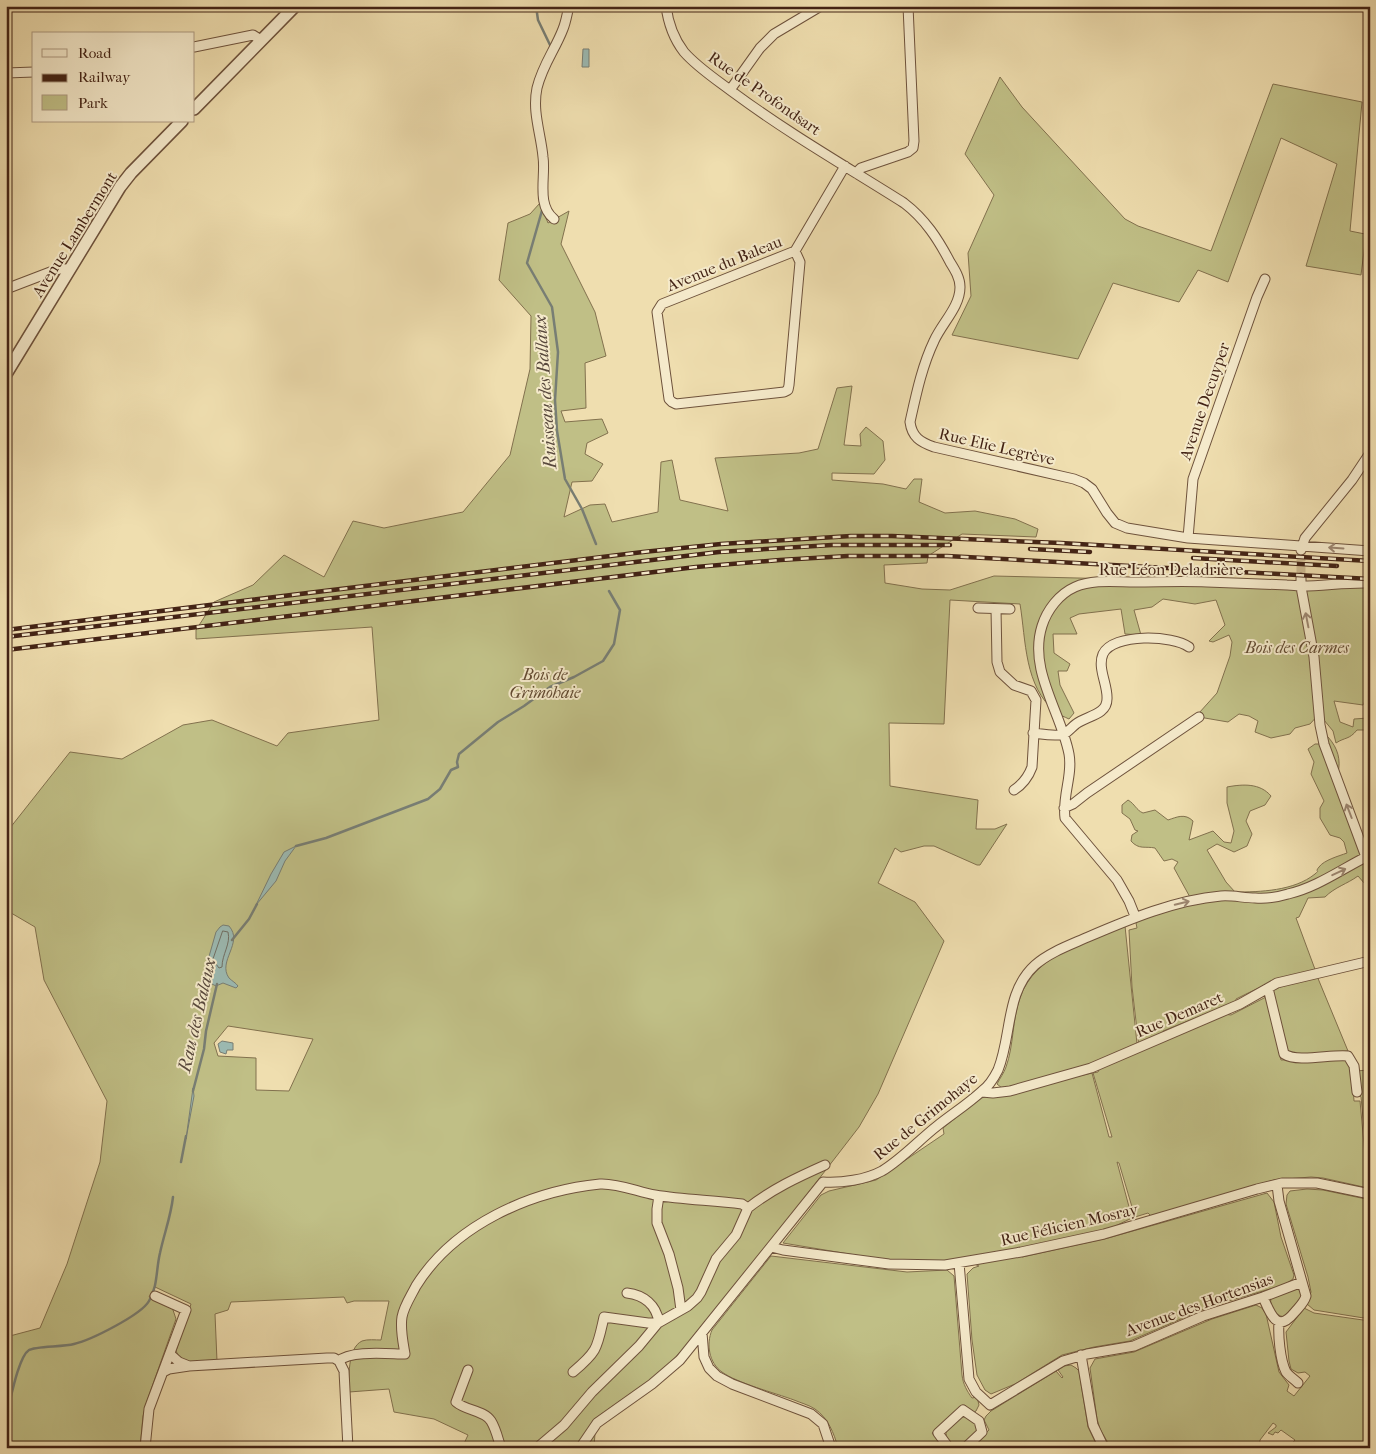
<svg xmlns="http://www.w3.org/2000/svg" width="1376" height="1454" font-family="'IM FELL French Canon',serif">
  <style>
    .green { fill: #c0bf86; stroke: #82714e; fill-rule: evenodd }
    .water { fill: #9cbbb4; stroke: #787e74 }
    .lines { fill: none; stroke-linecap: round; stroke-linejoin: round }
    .shore { stroke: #706f64; stroke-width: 1 }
    .stream { stroke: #787e74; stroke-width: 2.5 }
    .minor-tunnel { stroke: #cdb990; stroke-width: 9; stroke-dasharray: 9 4.5; stroke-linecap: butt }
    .minor-casing { stroke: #6e523c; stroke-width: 11 }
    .tertiary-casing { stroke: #6e523c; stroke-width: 14 }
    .minor { stroke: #f5eacb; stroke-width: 9 }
    .tertiary { stroke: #f5eacb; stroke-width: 11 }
    .rail-casing { stroke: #432315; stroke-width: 4.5 }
    .rail { stroke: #f5eacb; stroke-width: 2.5; stroke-dasharray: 8; stroke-linecap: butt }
    .oneway { stroke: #9c8670 }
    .labels { text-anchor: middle; stroke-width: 4; stroke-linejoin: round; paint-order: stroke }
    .street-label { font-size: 16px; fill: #432315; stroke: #f5eacb }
    .park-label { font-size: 16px; font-style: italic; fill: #624a31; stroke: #f5eacb }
    .water-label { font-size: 18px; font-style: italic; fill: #59493d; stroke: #f5eacb }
  </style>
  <rect width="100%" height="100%" fill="#efdeaf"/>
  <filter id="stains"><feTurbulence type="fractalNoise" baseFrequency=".004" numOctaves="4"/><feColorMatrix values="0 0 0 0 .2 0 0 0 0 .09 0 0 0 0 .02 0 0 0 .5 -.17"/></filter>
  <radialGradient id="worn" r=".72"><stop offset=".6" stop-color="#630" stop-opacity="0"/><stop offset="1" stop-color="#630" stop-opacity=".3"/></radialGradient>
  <path class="green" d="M1000,77L1022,107L1125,219L1138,226L1211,251L1273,84L1362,102L1350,231L1370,235V243H1365L1361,275L1306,266L1337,164L1281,138L1228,282L1198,270L1179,302L1113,283L1078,359L952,335L971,296L968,253L994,195L965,154Z
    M540,203L548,223L569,211L561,244L595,312L606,356L585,363L586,408L561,411L565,422L602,419L608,433L587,443L585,454L603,464L592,481L572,482L564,517L590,505L605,504L612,522L658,512L661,462L672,460L680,500L728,511L715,458L799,453L818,449L837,388L852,386L844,445L861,446L860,434L866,427L883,441L885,460L874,474L832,473V480L883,484L906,489L914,479H922L919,502L945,513L975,511L1015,519L1038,529L1036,537L962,534L928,556L927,563L884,565L885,583L922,589L950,590L994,576L1370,585V695L1368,694L1363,705L1334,701L1340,722L1353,727L1354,719L1368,718L1370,726L1365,730H1357C1349,740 1345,737 1336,743L1333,731L1319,714L1310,724L1295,728L1290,734L1271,738L1255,732L1258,721L1249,716L1239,714L1228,722L1199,717V713L1217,693L1230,656L1232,642L1229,635L1213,642L1209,641L1225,625L1216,600L1195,604L1163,599L1152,607L1134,610L1141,635L1125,634L1121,609L1079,614L1070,618L1077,634H1053L1054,653L1070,664L1067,671H1058L1060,685L1074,713L1069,719C1065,717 1059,715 1056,712C1024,687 1026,640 1020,604L950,600L944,724L889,723L890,786L978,800L976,829H995L1007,824L980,865H977L934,846H924L901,852L895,848L878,883L915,902L944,941L878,1094L859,1127L771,1241L690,1342L661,1372L593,1420L595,1433L594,1448H462L468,1435L434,1419L394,1412L389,1389L349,1392C349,1379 347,1348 362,1341C367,1339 376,1340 381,1340L389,1301H354L347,1303L344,1297L231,1302L228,1310L215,1314L217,1361L186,1363L179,1357L176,1351L191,1304L155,1287L149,1297L172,1307L176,1319L147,1401L143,1416L140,1448H6V1337L40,1328L67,1264L100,1162L107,1101L44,980L35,927L6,910V833L70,752L122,759L183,725L212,720L277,746L288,733L379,720L372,627L196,639V630L214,602L253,585L284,555L324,577L353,521L384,528L463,512L510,455L530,369L531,316L499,280L508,223L530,214ZM228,1026L313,1039L289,1091L256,1090V1058L218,1056L214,1043Z
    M1328,737C1338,748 1341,760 1338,773L1370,855V915L1365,884L1358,876C1347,884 1335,887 1325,897L1308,898L1299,917L1296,918L1316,972C1286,974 1262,986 1236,999V1002L1163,1031L1164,1036L1224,1014L1231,1015L1266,997L1281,1060L1337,1058L1347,1061L1352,1070L1354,1101H1360L1368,1188L1323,1178L1311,1177L1274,1180L1151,1216L1148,1213L1135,1217L1119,1163L1117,1162L1132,1218L1109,1229L1023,1248L1022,1257L1108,1238L1267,1193L1274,1202L1281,1237L1294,1275L1293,1279L1284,1285L1211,1306L1130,1341L1094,1347L1062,1355L1015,1384L991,1394L985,1390L977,1375L972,1340L967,1274L973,1268L979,1266L972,1263L939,1269L783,1243L821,1195L829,1191L876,1180L944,1134L943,1128L981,1098L1092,1073L1109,1137H1112L1093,1073L1098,1072L1100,1068L1139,1047L1132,987L1129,930L1137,928L1136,923L1143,918L1191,899L1174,868L1178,862L1172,859L1164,861L1155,848C1145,846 1139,850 1131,841L1132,835L1138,831L1135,830L1130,819L1122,813V805L1128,800C1135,804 1136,810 1143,813L1155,810L1168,820C1177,817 1185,813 1193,821L1189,840L1213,831L1224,842L1231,843L1234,831L1227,803V787C1243,784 1260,783 1271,796L1265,805L1250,811L1246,821L1252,834L1247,846L1234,852L1217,844L1207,850L1226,882L1235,892C1260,892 1294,891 1315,874C1321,869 1314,873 1319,867C1324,860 1339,856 1347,853L1344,842L1340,838L1330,835L1320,818V808L1324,801L1311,774L1314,762L1308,749L1315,744H1324Z
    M1125,926L1137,1044L1093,1064L1061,1075L1002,1088L997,1084C1000,1078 1004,1073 1006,1067C1014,1045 1012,1020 1020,998C1034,955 1087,941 1125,926Z
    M1317,976L1348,1051L1301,1055L1288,1052L1272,991L1280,987Z
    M1370,1070V1086H1368L1370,1089V1192L1361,1097L1357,1092L1355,1071Z
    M1307,1189L1323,1190L1366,1199L1369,1204L1370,1319L1314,1310L1307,1304L1311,1292L1308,1277L1286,1204L1287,1195L1290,1191Z
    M771,1256L907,1272L947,1270L954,1276L962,1375C963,1384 967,1391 972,1398L977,1397L979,1405L976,1411L973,1413L965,1405L932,1433L945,1448H838C834,1433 828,1418 815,1409C809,1405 801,1403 794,1400C775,1393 737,1383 722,1372C709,1363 706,1344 712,1330Z
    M1294,1289L1301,1290L1303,1298L1284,1317C1275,1315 1269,1308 1271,1298Z
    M1256,1305L1262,1308L1266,1314L1279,1372L1289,1385L1287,1391L1294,1396L1310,1376L1305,1372L1298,1373L1291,1369L1289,1361L1286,1332L1304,1308L1314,1313L1370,1321V1448H1288L1295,1440L1281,1430L1278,1433L1275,1432L1273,1435L1268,1433L1276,1427V1425L1273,1423L1260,1440L1259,1448H1111L1100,1429L1097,1419L1090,1368L1095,1359L1134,1352L1212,1319Z
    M1071,1365L1076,1368L1079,1371L1088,1427L1098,1448H970L989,1430L984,1420L986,1416L991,1411L1056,1371L1062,1378L1063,1377L1058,1370L1064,1366Z
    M962,1417H971C975,1423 978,1427 976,1434C972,1437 967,1442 963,1445C953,1451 946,1441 946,1432C948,1426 956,1419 962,1417Z"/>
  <path class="water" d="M583,49H589V67H582Z
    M296,846L285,861L276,881L256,905L271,874L284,852Z
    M223,925L229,926C244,943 217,961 229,978C232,981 236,983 238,986L236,988L223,983L216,986L212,984L209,979L212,970L208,965V960L216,932L220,927Z
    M222,1041L233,1043V1050H227L226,1054L220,1052L218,1044Z
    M193,1088L194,1096L186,1139Z"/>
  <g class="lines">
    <path class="shore" d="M223,931L228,932C231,944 222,954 222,967L219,968L213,960Z"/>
    <path class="stream" d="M536,6L538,20L551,47
      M543,207L527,263L552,307L558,352L555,400L557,431L565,479L582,509L596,544
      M296,846L326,838L428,799L440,789L451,770L458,767L457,762L459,754L498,722L524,706L550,687L574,677L603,661L614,644L620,610L609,591
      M232,940L249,919L257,904
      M193,1091L204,1049L206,1031L217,984
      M181,1162L186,1136
      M6,1417C10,1403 18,1357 29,1350C35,1346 63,1347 74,1344C91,1340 141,1315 149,1301C158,1286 156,1269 160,1253C164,1234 171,1216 173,1197"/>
    <path class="minor-tunnel" d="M1301,552V578"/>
    <g class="minor-casing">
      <path id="minor" d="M666,6C668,22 674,39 684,52C698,68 717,80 734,93C788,133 847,167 904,203C925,219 938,239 950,262C955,270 960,278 960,287C960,307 942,323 934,341C922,366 916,395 910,422C912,437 920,442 934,447L1074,479L1084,483L1092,489L1107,513L1115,523L1127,528L1188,538L1370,551
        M194,47L253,35L261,40
        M6,73L34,72
        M730,90L760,48L774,34L821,6
        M856,173L861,168L908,152L913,148L914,141L908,6
        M554,219C536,205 546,176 543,157C541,134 532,112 537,88C543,64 555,50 563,29C566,22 567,14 569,6
        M795,251L800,262L789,385L788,390L784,392L676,404L672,402L669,399L657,312L662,304L795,251L845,166
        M6,289L53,271L60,269H70
        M1188,538L1193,479L1257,297L1265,279
        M1301,550L1305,538L1352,480L1370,453
        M1301,578V587L1314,657L1320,725L1324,744L1366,857
        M978,608L1010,609
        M996,609L997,662L1000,672L1014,685L1031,691L1036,700L1032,767C1028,778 1023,784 1014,790
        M1033,733C1042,734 1056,737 1064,734C1068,732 1072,727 1076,724C1086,716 1107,715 1107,699C1108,685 1097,668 1103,654C1113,633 1173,635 1189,647
        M1064,808L1073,804L1087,793L1199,717
        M1135,916L1129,901L1117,880L1065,818C1062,796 1073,775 1069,754C1061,712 1028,670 1042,626C1047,610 1059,594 1075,587C1093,579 1116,582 1135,582C1159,582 1183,581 1207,582C1234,583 1260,584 1287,585C1292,585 1297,586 1302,586C1324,586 1347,582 1370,583
        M1268,988L1284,1054C1298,1063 1331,1054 1348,1056L1354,1066L1357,1092
        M982,1092L993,1093L1010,1091L1091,1068L1240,1004L1277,983L1370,961
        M659,1196L657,1209V1223L669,1254L678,1288L681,1310
        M771,1247L783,1250L889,1264L945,1265L1021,1252L1104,1234L1257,1189L1282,1183H1317L1370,1194
        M959,1263L969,1379L976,1392L990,1405L1063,1361L1087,1354L1134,1346L1203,1316L1263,1297L1302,1282
        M627,1293C644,1295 656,1305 659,1322
        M1263,1297C1270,1313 1277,1334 1294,1313C1299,1307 1304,1303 1306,1296L1279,1201L1277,1185
        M1279,1322C1278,1335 1280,1360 1286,1372C1289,1376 1294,1379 1298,1383
        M702,1333L704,1357L709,1368L717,1376L732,1384L811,1414L823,1424L831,1448
        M170,1354L179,1362L189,1366L327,1358H334L339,1361C350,1350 389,1354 405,1354C403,1342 400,1329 402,1317C404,1306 411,1296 416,1286C454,1225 530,1191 600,1184C618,1183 638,1192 655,1195C684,1200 714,1200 742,1204L748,1208C772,1189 798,1177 825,1165
        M1081,1355L1093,1425L1104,1448
        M339,1361L344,1371L348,1448
        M468,1370L456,1402C466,1411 484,1410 491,1421C496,1429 498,1439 501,1448
        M163,1372L169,1369L189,1366
        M573,1372C598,1351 597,1348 604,1317L648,1323H658L688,1306L697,1298L701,1292L716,1259L736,1235L748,1208
        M145,1448L149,1409L186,1310L155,1296
        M537,1448L564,1425L592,1392L639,1346L658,1323
        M580,1448L597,1423L652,1384L680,1360L823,1182C842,1183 865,1180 882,1171C902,1159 919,1140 937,1126C952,1114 968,1104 982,1091C989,1086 994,1078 998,1070C1012,1036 1005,992 1035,965C1050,952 1070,945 1088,937C1130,919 1175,900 1221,896C1232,895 1244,898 1255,898C1266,899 1278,897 1288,894C1318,887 1343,868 1370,855
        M949,1448L938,1433L963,1410L979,1421L982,1432L965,1448"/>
    </g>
    <g class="tertiary-casing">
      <path id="tertiary" d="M194,109L295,6
        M6,374L120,187L131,173L182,121"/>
    </g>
    <use href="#minor" class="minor"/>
    <use href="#tertiary" class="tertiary"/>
    <g class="rail-casing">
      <path id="rail" d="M1030,549L1090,552
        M1193,558L1337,566
        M6,630L643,552L721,544L851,536H892L1061,543L1370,561
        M6,637L719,552L832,545H950
        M6,650L696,567L780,560L848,556H947L1370,579"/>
    </g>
    <use href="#rail" class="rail"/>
  </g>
  <defs><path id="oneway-shaft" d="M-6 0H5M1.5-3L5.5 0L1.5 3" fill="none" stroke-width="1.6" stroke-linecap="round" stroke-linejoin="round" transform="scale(1.25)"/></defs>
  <g class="oneway">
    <use href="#oneway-shaft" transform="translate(1336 548) rotate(-176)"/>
    <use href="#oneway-shaft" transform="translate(1307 620) rotate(-101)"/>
    <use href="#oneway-shaft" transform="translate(1349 811) rotate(-111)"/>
    <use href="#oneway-shaft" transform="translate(1339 872) rotate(-25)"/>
    <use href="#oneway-shaft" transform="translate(1182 903) rotate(-14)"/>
  </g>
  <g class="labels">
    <g class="street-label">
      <text transform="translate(765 93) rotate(35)" y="6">Rue de Profondsart</text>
      <text transform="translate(74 234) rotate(-58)" y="6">Avenue Lambermont</text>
      <text transform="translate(724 263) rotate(-22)" y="6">Avenue du Baleau</text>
      <text transform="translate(1204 401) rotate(-71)" y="6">Avenue Decuyper</text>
      <text transform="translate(997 446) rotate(13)" y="6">Rue Elie Legrève</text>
      <text x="1171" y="575">Rue Léon Deladrière</text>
      <text transform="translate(1179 1014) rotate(-23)" y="6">Rue Demaret</text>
      <text transform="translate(925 1116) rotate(-39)" y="6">Rue de Grimohaye</text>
      <text transform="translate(1069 1224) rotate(-13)" y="6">Rue Félicien Mosray</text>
      <text transform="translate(1199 1304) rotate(-20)" y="6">Avenue des Hortensias</text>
    </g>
    <g class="park-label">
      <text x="1297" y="653">Bois des Carmes</text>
      <text x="545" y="680">Bois de<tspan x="545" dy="18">Grimohaie</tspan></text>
    </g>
    <g class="water-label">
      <text transform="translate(545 392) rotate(-94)" y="6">Ruisseau des Ballaux</text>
      <text transform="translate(197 1015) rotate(-77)" y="6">Rau des Balaux</text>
    </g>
  </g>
  <rect width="1376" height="1454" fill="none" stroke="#efdeaf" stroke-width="25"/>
  <rect x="8" y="8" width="1361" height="1439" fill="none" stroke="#432315" stroke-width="2.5"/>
  <rect x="12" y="12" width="1351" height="1429" fill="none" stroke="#432315"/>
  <rect x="32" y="32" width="162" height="90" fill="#f5eacb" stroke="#ae9a82"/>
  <rect x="42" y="49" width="25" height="8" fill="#f5eacb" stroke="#ae9a82"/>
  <text x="78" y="58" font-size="15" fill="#432315">Road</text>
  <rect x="42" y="74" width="25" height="8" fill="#432315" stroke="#ae9a82"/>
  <text x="78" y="82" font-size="15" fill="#432315">Railway</text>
  <rect x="42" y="95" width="25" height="15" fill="#c0bf86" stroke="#ae9a82"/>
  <text x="78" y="108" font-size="15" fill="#432315">Park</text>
  <rect width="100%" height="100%" filter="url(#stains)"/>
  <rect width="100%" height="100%" fill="url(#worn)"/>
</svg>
